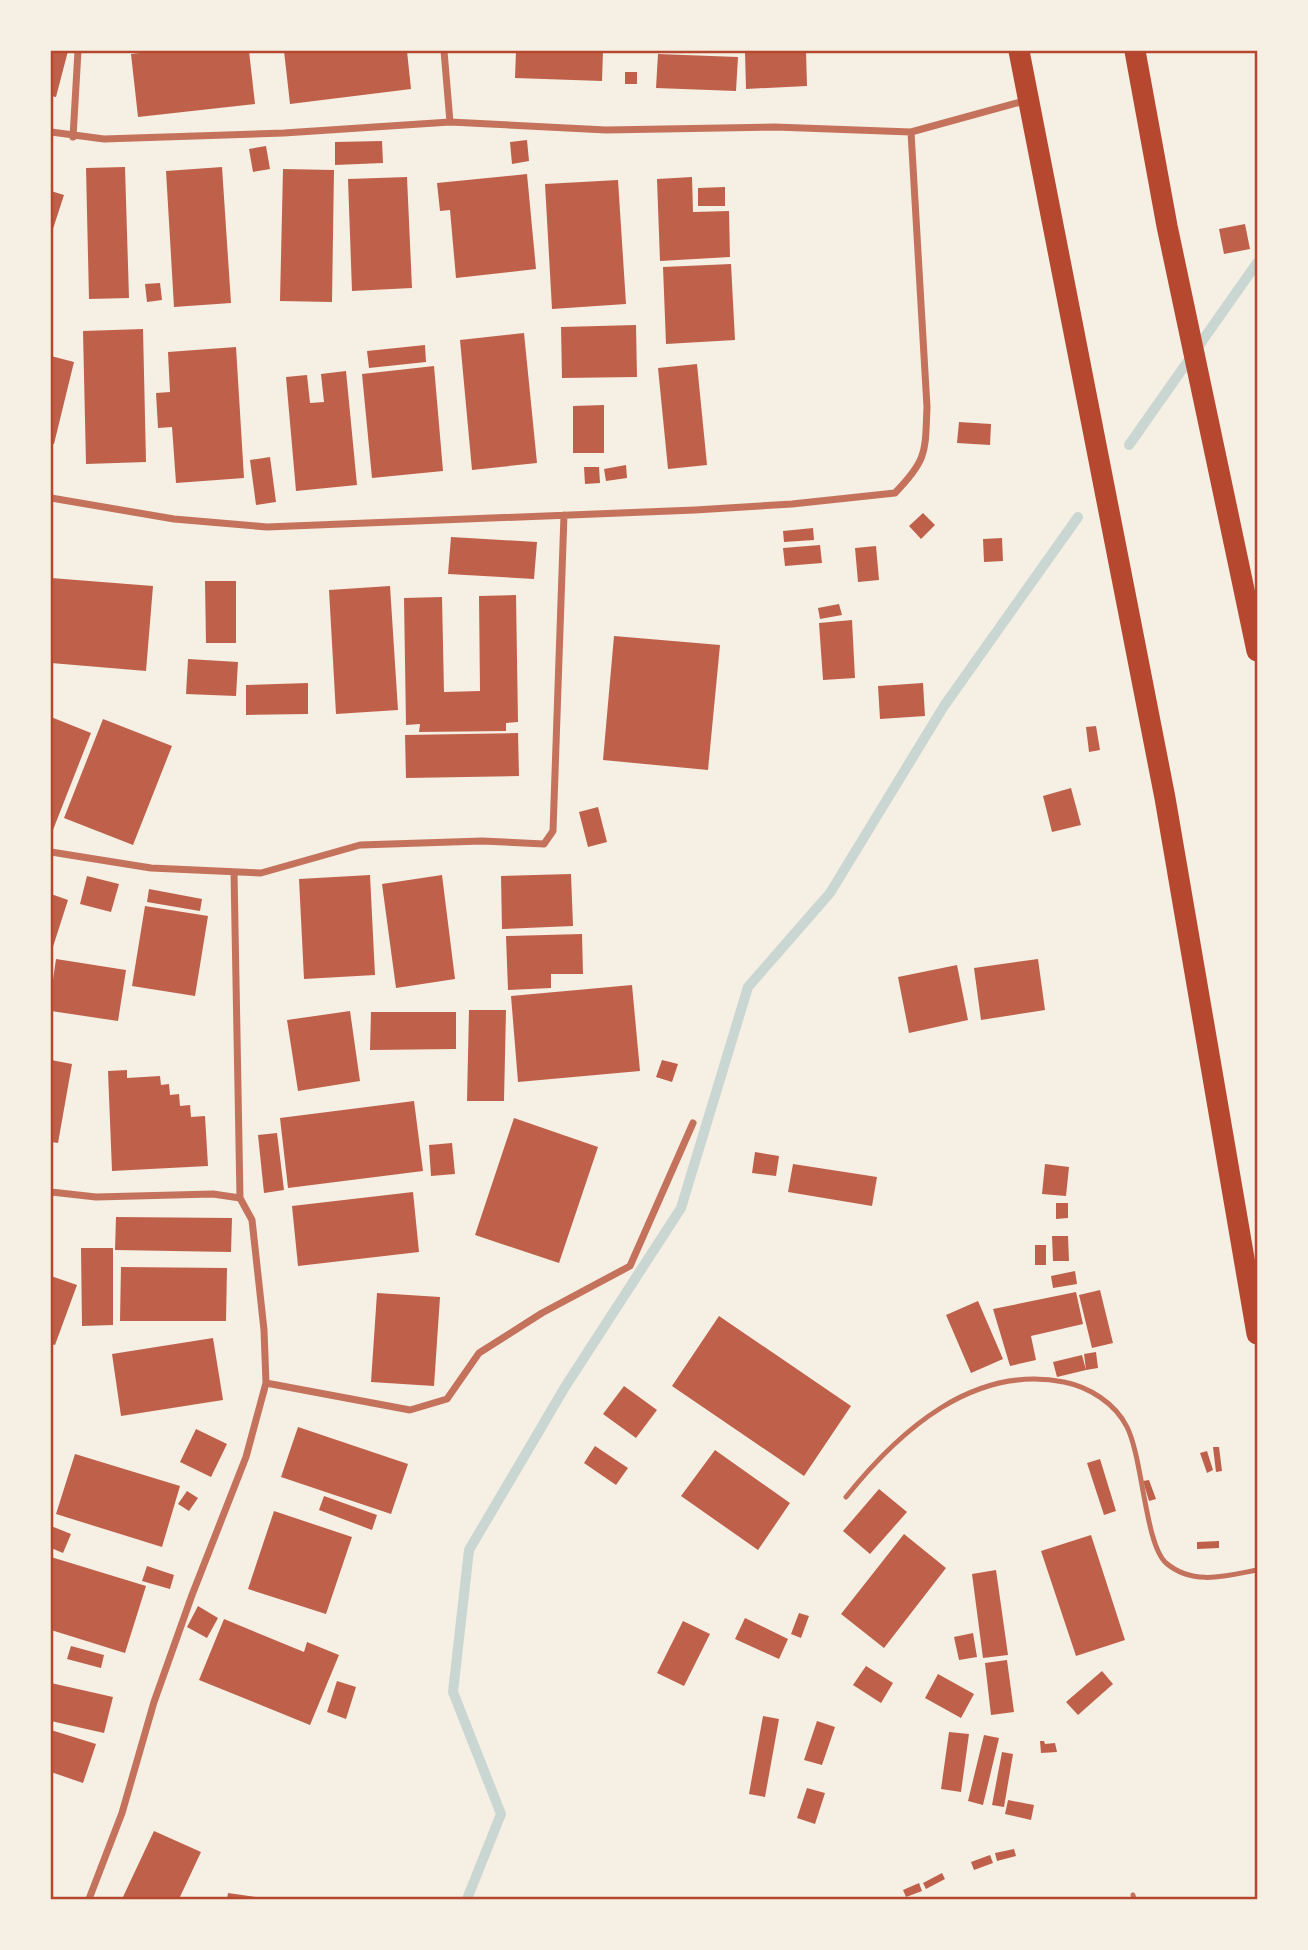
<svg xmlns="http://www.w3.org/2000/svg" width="1308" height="1950" font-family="'Alegreya Sans',sans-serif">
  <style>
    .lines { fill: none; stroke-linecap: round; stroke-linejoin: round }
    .stream { stroke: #c9d6d2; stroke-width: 10 }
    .building { fill: #bf614a }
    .service { stroke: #c5725c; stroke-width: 5 }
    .minor { stroke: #c5725c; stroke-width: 7 }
    .motorway { stroke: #b5482f; stroke-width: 21 }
    .neatline { fill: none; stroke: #b5482f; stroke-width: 2.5 }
  </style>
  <rect width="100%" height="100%" fill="#f6efe4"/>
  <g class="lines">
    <path class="stream" d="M1129,445L1257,263
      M467,1899L501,1814L453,1692L469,1550L565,1387L681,1208L748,987L830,893L944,706L1078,517"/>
  </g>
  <path class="building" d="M51,51H68L56,97L51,96Z
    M157,51H249L255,104L138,117L131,54Z
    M284,51H407L411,89L290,104Z
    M516,51H603L602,81L515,78Z
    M806,51L807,86L746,89L745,52Z
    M658,54L738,57L736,91L656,88Z
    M625,72H637V84H625Z
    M527,140L529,161L512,164L510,142Z
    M382,141L383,163L335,165V142Z
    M266,146L270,169L253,172L249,149Z
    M125,167L129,298L89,299L86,168Z
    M222,167L231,303L174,307L166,171Z
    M283,169L334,170L332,302L280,301Z
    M527,174L536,269L456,278L450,210L440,211L437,183Z
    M407,177L412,288L352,291L348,179Z
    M692,177L693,212L729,211L730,257L660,261L657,179Z
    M618,180L626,304L552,309L545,184Z
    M725,187V206H698V188Z
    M51,191L64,195L51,235Z
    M1245,224L1250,249L1224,254L1219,229Z
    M731,264L735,340L666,344L663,267Z
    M160,283L162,300L147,302L145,284Z
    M636,325L637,377L562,378L561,327Z
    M143,329L146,462L86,464L83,331Z
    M524,333L537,463L472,470L460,340Z
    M425,345L426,362L369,368L367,351Z
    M236,347L244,478L176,483L172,427L158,428L156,393L170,392L168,352Z
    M51,356L74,362L54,444H51Z
    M697,364L707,465L668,469L658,368Z
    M434,366L443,471L372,478L362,374Z
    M346,371L357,485L296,491L286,377L307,375L310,403L324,402L321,374Z
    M604,405V453H573V406Z
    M959,422L991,424L990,445L957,443Z
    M270,457L276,502L256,505L250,460Z
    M626,465L627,478L606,481L604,469Z
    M584,467H599L600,483L585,484Z
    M923,513L935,525L921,539L909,526Z
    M813,528L814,540L784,542L783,531Z
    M451,537L537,542L534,579L448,574Z
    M1002,538L1003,561L984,562L983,539Z
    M820,545L822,563L785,566L783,548Z
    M876,546L879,580L858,582L855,548Z
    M51,578L153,586L146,671L51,663Z
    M205,581H236V643H206Z
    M390,586L398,710L336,714L329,590Z
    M516,595L518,722L506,723V731L419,732L420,724L406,725L404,598L442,597L444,692L480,691L479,596Z
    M839,604L842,615L820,619L818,608Z
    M852,620L855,678L823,680L819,623Z
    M614,636L720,645L708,770L603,760Z
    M188,659L238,662L236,696L186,694Z
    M308,683V714L246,715V685Z
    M923,683L925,716L880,719L878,686Z
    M51,717L91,733L51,835Z
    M103,719L172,746L133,845L64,818Z
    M1096,726L1100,750L1089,752L1086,727Z
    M518,733L519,776L406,778L405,735Z
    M1071,788L1081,825L1052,832L1043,796Z
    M598,807L607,842L588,847L579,812Z
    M571,874L573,926L502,929L501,876Z
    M370,875L375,975L304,979L299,879Z
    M442,875L455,979L396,988L382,884Z
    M87,876L119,884L111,912L80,904Z
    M149,889L202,899L200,911L147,902Z
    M51,894L68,900L51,953Z
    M145,906L208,916L195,996L132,986Z
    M582,934L583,974H551V988L508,990L506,936Z
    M56,959L126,970L118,1021L51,1011V993Z
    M1038,959L1045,1010L981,1020L974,968Z
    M957,965L968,1020L909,1033L898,977Z
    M632,985L640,1071L518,1082L511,996Z
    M469,1010H506L504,1101H467Z
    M350,1011L360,1081L298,1091L287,1020Z
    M371,1012H456V1049L370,1050Z
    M51,1060L72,1064L58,1143L51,1142Z
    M662,1060L678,1064L672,1082L656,1077Z
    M127,1070V1078L160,1076L161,1085L169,1084L170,1095L179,1094L180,1106L190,1105L191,1117L205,1116L208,1166L112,1171L108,1071Z
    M414,1101L423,1171L288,1188L280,1118Z
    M514,1118L598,1147L559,1263L475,1235Z
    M277,1133L284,1190L264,1193L258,1135Z
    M452,1143L455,1174L431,1176L429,1145Z
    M755,1152L779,1156L776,1176L752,1173Z
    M793,1164L877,1177L872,1206L788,1192Z
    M1045,1164L1069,1167L1066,1196L1042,1194Z
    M413,1192L419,1252L298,1266L292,1206Z
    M1056,1203H1068V1218L1056,1219Z
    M116,1217L232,1218L231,1252L115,1250Z
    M1052,1236H1068L1069,1261H1053Z
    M1035,1245H1046V1265H1035Z
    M81,1248H113V1325L82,1326Z
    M121,1267L227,1268L226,1321H120Z
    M1075,1271L1077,1284L1053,1288L1051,1276Z
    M51,1276L77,1285L55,1345L51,1344Z
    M1100,1290L1113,1343L1092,1348L1079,1295Z
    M1076,1292L1083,1324L1031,1336L1036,1360L1010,1366L993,1309Z
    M377,1293L440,1297L434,1386L371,1382Z
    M978,1301L1003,1359L971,1373L946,1315Z
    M719,1316L851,1406L804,1476L672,1386Z
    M213,1338L223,1400L121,1416L112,1354Z
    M1096,1352L1098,1368L1086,1370L1084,1354Z
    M1082,1355L1086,1370L1057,1377L1053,1362Z
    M624,1386L657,1410L636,1438L603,1414Z
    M298,1427L408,1464L391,1514L281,1477Z
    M196,1429L227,1444L211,1477L180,1462Z
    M595,1446L628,1468L616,1485L584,1463Z
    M1213,1447H1219L1222,1471L1216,1472Z
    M715,1450L790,1503L758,1550L681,1496Z
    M1207,1451L1213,1470L1207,1473L1200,1453Z
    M75,1454L180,1486L162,1547L56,1514Z
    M1100,1459L1116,1511L1104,1515L1087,1463Z
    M1149,1480L1156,1499L1149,1501L1143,1481Z
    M879,1489L907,1512L870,1554L843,1531Z
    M187,1491L198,1498L189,1511L178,1504Z
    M324,1496L377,1515L372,1530L319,1510Z
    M274,1511L352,1537L326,1614L248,1589Z
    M51,1526L71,1534L63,1553L51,1548Z
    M904,1534L946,1568L884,1648L841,1614Z
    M1091,1535L1125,1640L1076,1656L1041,1551Z
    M1219,1541V1548L1197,1549V1542Z
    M51,1557L146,1586L125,1653L51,1630Z
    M147,1566L174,1575L170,1589L142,1581Z
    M996,1570L1008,1655L983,1658L972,1574Z
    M198,1606L218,1618L207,1638L187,1627Z
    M799,1613L809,1616L801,1638L791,1634Z
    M745,1618L788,1639L779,1659L735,1639Z
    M224,1619L304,1652L307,1642L339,1655L310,1725L199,1680Z
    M683,1621L710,1634L684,1686L657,1673Z
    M973,1633L977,1657L959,1660L954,1637Z
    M71,1646L104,1655L101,1668L67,1659Z
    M1007,1660L1014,1712L991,1715L985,1663Z
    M866,1666L893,1683L881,1703L853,1685Z
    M1102,1671L1113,1684L1078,1715L1066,1702Z
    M938,1674L974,1694L961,1718L925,1698Z
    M337,1681L356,1687L346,1719L327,1712Z
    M51,1683L113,1697L104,1733L51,1721Z
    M763,1716L779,1719L765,1797L749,1794Z
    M817,1721L835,1727L822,1765L804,1760Z
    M51,1730L96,1744L83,1783L51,1772Z
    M949,1732L969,1734L961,1792L941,1789Z
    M984,1735L999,1738L983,1805L968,1801Z
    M1040,1741H1044L1045,1744L1055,1743L1057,1752L1041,1753Z
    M1002,1752L1013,1754L1004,1807L992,1805Z
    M807,1788L825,1793L815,1824L797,1818Z
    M1008,1800L1034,1805L1031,1820L1005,1814Z
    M154,1831L201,1852L179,1899H122Z
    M1014,1849L1016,1856L997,1861L995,1853Z
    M990,1855L993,1863L974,1870L971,1862Z
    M942,1873L945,1879L926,1889L923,1883Z
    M919,1883L922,1891L906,1897L903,1890Z
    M228,1893L263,1898V1899H227Z"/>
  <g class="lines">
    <path class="service" d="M846,1497C899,1431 973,1364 1064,1382C1089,1387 1115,1403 1127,1427C1143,1459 1145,1544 1166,1563C1193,1586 1226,1576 1257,1570
      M1133,1895L1134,1899"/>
    <path class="minor" d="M444,51L450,122
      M51,132L104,139L284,133L450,122L606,130L775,127L911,132L1028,100
      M73,137L78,51
      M51,498L174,519L267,527L695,510L792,504L895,493C928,459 925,452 927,407L911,132
      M51,852L151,868L261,873L360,845L482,841L544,844L553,831L564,515
      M51,1192L96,1197L213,1194L240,1198
      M266,1383L410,1410L447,1399L479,1353L542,1313L630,1266L693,1123
      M89,1899L122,1813L154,1702L192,1595L246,1457L266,1383L264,1330L252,1220L240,1198L234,872"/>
    <path class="motorway" d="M1019,51L1165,798L1257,1334
      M1135,51L1167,226L1257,651"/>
  </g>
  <rect width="1308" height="1950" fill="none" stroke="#f6efe4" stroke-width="105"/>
  <rect x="52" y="52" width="1204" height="1846" class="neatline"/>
</svg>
